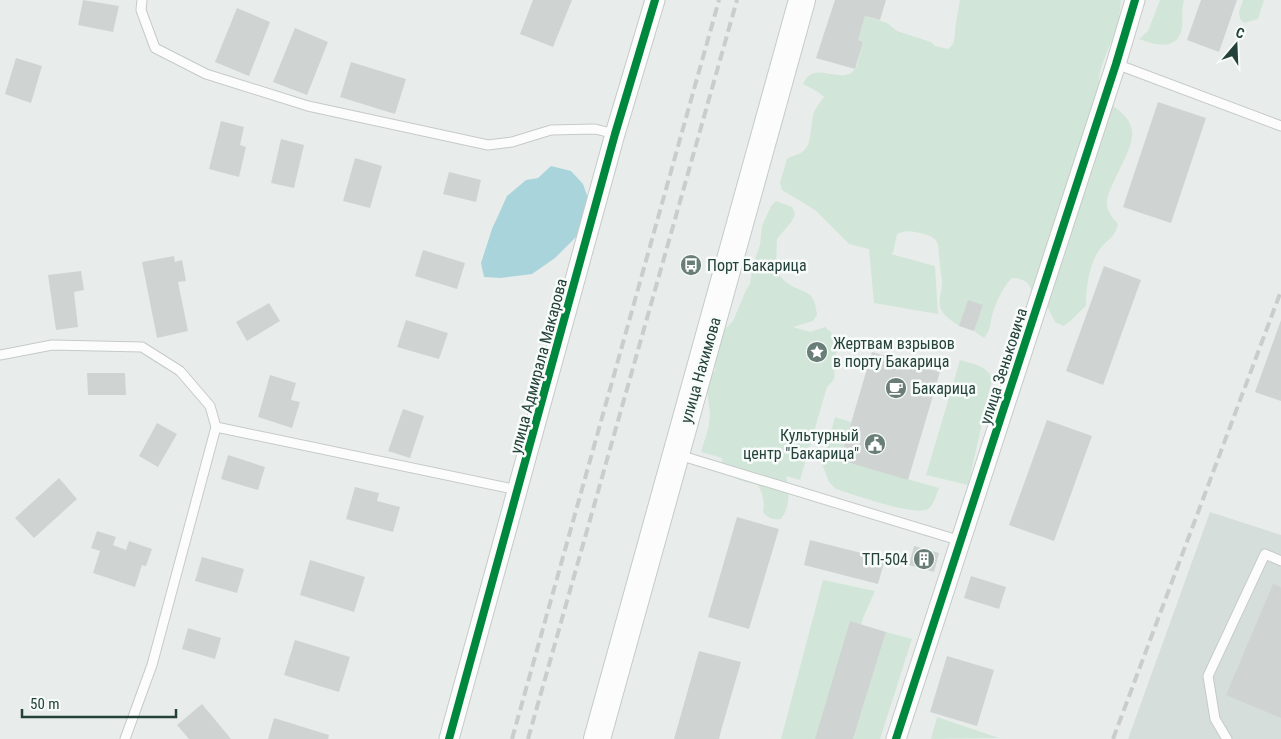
<svg xmlns="http://www.w3.org/2000/svg" width="1281" height="739" font-family="'Roboto Condensed',sans-serif">
  <style>
    .built { fill: #d6dedb }
    .green { fill: #d1e6d8 }
    .water { fill: #a9d4db }
    .building { fill: #cfd4d2 }
    .lines { fill: none; stroke-linecap: round; stroke-linejoin: round }
    .lane-casing { stroke: #c5cac8; stroke-width: 11 }
    .street-casing { stroke: #c5cac8; stroke-width: 21 }
    .secondary-casing { stroke: #c3cbc8; stroke-width: 28 }
    .lane { stroke: #fcfcfc; stroke-width: 9 }
    .street { stroke: #fcfcfc; stroke-width: 19 }
    .secondary { stroke: #fcfcfc; stroke-width: 26 }
    .rail { stroke: #c9cdcc; stroke-width: 4; stroke-dasharray: 10 5; stroke-linecap: butt }
    .cycleway-casing { stroke: #f7fbf9; stroke-width: 11 }
    .cycleway { stroke: #00873e; stroke-width: 8 }
    .labels { text-anchor: middle; stroke-width: 5; stroke-linejoin: round; paint-order: stroke }
    .poi-label { font-size: 16px; fill: #24423a; stroke: #f7fbf9; text-anchor: start }
    .street-label { font-size: 16px; fill: #24423a; stroke: #f7fbf9 }
  </style>
  <rect width="100%" height="100%" fill="#e8edeb"/>
  <path class="built" d="M1210,512L1281,535V739H1128Z"/>
  <path class="green" d="M960,0H1121C1120,8 1120,15 1118,23C1114,39 1097,69 1099,85C1102,108 1135,110 1132,137C1130,156 1105,191 1107,205C1108,213 1113,218 1118,224C1114,240 1108,238 1100,249C1089,264 1086,287 1086,306C1077,313 1073,321 1063,326L1055,322L1047,306L1058,269L1033,296C1031,284 1025,278 1012,278C1002,288 994,306 991,320C990,328 989,332 984,338L974,331L983,305L959,326C953,322 942,315 940,307C938,299 942,291 942,284C942,277 940,271 940,264C937,246 943,238 920,233C911,231 905,230 897,234L893,253L891,254L935,266L938,314L874,303L869,249L849,244L815,210L782,190L780,183L787,159C791,156 798,155 802,152C814,144 809,123 815,110C817,106 821,101 824,97L818,92L803,84C814,58 842,87 855,69C859,62 860,50 863,42L858,40L865,16L887,23L897,31L931,42L935,46L948,49L953,44L955,36V29Z
    M1160,0H1184C1181,10 1183,19 1182,28C1177,52 1155,45 1139,39L1148,31Z
    M1243,0H1264L1258,19L1244,23L1240,19L1239,12Z
    M776,201L792,207L795,214L792,221L777,239L776,270C779,274 782,279 786,282C804,296 814,286 817,315L813,321L793,327L810,332L825,327L831,332L832,338L840,341C838,347 836,354 834,361C832,373 840,376 827,387L800,480L786,476C789,492 791,505 781,519C773,520 769,519 763,512C765,503 763,494 758,485L739,480L722,470V458L701,452L709,426L710,413L706,382L709,376L715,371L716,350L723,331L733,321L746,290L750,284L753,265L760,245L762,226L771,206Z
    M960,360C972,364 990,366 992,380L968,485L926,475Z
    M835,417L851,422L840,460L939,488C936,495 934,505 928,509C916,517 852,494 836,489L829,482L822,464Z
    M823,580L875,591L863,618L827,739H781Z
    M886,632L912,639L880,739H853Z
    M937,717L999,738L931,739Z"/>
  <path class="water" d="M551,166L571,171L583,184L589,201L584,229L555,258L532,274L501,278L484,277L481,263L492,229L507,196L526,180L538,178Z"/>
  <path class="building" d="M83,0L119,6L113,32L78,25Z
    M533,0H572L553,47L520,34Z
    M835,0H886L880,20L865,16L858,40L863,42L855,69L816,58Z
    M1201,0H1237L1219,52L1187,40Z
    M237,8L270,22L249,76L215,62Z
    M295,28L328,42L307,95L273,82Z
    M16,58L42,66L31,103L5,94Z
    M351,62L406,79L395,114L340,97Z
    M1158,102L1206,118L1171,223L1123,207Z
    M221,121L244,127L240,145L246,147L239,177L209,169Z
    M281,139L304,145L294,188L271,183Z
    M355,158L382,166L370,208L343,201Z
    M449,172L481,180L476,202L443,194Z
    M423,250L465,263L457,289L415,276Z
    M174,256L175,262L182,260L186,281L178,282L188,331L157,338L142,262Z
    M1104,266L1141,280L1103,385L1066,371Z
    M81,271L84,290L74,292L78,327L56,330L48,275Z
    M968,300L983,305L974,331L959,326Z
    M269,303L280,321L247,341L236,322Z
    M406,320L448,333L439,359L397,347Z
    M1281,320V401L1255,392Z
    M872,352L940,372L908,480L840,460Z
    M87,373H125L126,395H88Z
    M270,375L296,383L291,400L300,402L292,428L258,417Z
    M403,409L424,416L410,458L388,451Z
    M1047,420L1092,436L1054,541L1009,525Z
    M157,423L177,434L158,467L139,456Z
    M228,455L265,467L258,490L221,479Z
    M59,478L77,499L34,538L15,518Z
    M355,487L379,493L377,501L400,507L393,532L346,519Z
    M737,517L779,529L749,629L708,617Z
    M97,531L116,537L113,545L126,550L129,541L152,549L146,566L142,565L135,587L93,573L100,551L91,548Z
    M810,540L885,559L878,584L804,565Z
    M914,546L939,553L934,572L909,565Z
    M202,557L244,569L237,593L195,581Z
    M310,560L365,577L354,612L300,595Z
    M971,576L1006,587L999,609L964,598Z
    M1273,584L1281,587V718L1226,695Z
    M850,621L886,632L853,739H815Z
    M188,628L221,638L215,659L182,649Z
    M295,640L350,657L339,692L284,675Z
    M699,651L741,662L722,727L719,739H674Z
    M947,656L994,670L977,726L930,712Z
    M202,704L231,739H189L177,725Z
    M274,718L329,735L328,739H268Z"/>
  <g class="lines">
    <g class="lane-casing">
      <path id="lane" d="M142,0L141,10L155,48L206,74L308,106L488,145L512,142L551,130L595,129L615,134
        M1116,64L1281,126
        M0,355L52,345L142,347L180,371L210,406L216,427
        M679,455L961,541
        M125,739L152,665L216,427L518,490
        M1227,739L1215,719L1208,676L1265,554L1281,561"/>
    </g>
    <g class="street-casing">
      <path id="street" d="M449,739L615,134L655,0
        M896,739L1116,64L1135,0"/>
    </g>
    <g class="secondary-casing">
      <path id="secondary" d="M597,739L802,0"/>
    </g>
    <use href="#lane" class="lane"/>
    <use href="#street" class="street"/>
    <use href="#secondary" class="secondary"/>
    <path class="rail" d="M512,739L719,0
      M528,739L737,0
      M1113,739L1281,291"/>
    <g class="cycleway-casing">
      <path id="cycleway" d="M449,739L615,134L655,0
        M896,739L1116,64L1135,0"/>
    </g>
    <use href="#cycleway" class="cycleway"/>
  </g>
  <defs>
    <g id="bus-disc" transform="scale(1.125)"><circle r="9.5" fill="#697e78" stroke="#f7fbf9"/><path d="M-5-6H5V4H4V6H2V4H-2V6H-4V4H-5ZM-3.5-4V0h7V-4ZM-3.5 1.2v1.5H-2V1.2ZM2 1.2v1.5H3.5V1.2Z" fill="#fff"/></g>
    <g id="sight-disc" transform="scale(1.125)"><circle r="9.5" fill="#697e78" stroke="#f7fbf9"/><path d="M0-6L1.8-2.2L6-1.7L2.9 1.2L3.7 5.4L0 3.3L-3.7 5.4L-2.9 1.2L-6-1.7L-1.8-2.2Z" fill="#fff"/></g>
    <g id="cafe-disc" transform="scale(1.125)"><circle r="9.5" fill="#697e78" stroke="#f7fbf9"/><path d="M-5.5-4.5H6V0H3Q3 3.5 0 3.5H-2.5Q-5.5 3.5-5.5 0ZM3-3.2v2h1.7v-2ZM-6 4.5H4V6H-6Z" fill="#fff"/></g>
    <g id="civic-disc" transform="scale(1.125)"><circle r="9.5" fill="#697e78" stroke="#f7fbf9"/><path d="M-.6-6.5H3V-4.5H.6V-3L4-1V1h2V6H-6V1h2V-1L-.6-3ZM-1.2 2.5V6h2.4V2.5Z" fill="#fff"/></g>
    <g id="building-disc" transform="scale(1.125)"><circle r="9.5" fill="#697e78" stroke="#f7fbf9"/><path d="M-4-6H4V6H1V3H-1V6H-4ZM-2.5-4.3h1.7v1.8h-1.7ZM.8-4.3h1.7v1.8H.8ZM-2.5-1h1.7V.8h-1.7ZM.8-1h1.7V.8H.8Z" fill="#fff"/></g>
  </defs>
  <g fill-rule="evenodd">
    <use href="#bus-disc" x="691" y="265"/>
    <use href="#sight-disc" x="817" y="352"/>
    <use href="#cafe-disc" x="896" y="388"/>
    <use href="#civic-disc" x="875" y="444"/>
    <use href="#building-disc" x="924" y="559"/>
  </g>
  <g class="labels">
    <g class="poi-label">
      <text x="707" y="271">Порт Бакарица</text>
      <text x="833" y="349">Жертвам взрывов<tspan x="833" dy="18">в порту Бакарица</tspan></text>
      <text x="912" y="394">Бакарица</text>
      <text x="859" y="441" text-anchor="end">Культурный<tspan x="859" dy="18">центр "Бакарица"</tspan></text>
      <text x="908" y="565" text-anchor="end">ТП-504</text>
    </g>
    <g class="street-label">
      <text transform="translate(538 366) rotate(-75)" y="6">улица Адмирала Макарова</text>
      <text transform="translate(1003 366) rotate(-72)" y="6">улица Зеньковича</text>
      <text transform="translate(700 370) rotate(-74)" y="6">улица Нахимова</text>
    </g>
  </g>
  <g transform="translate(1236 45) rotate(19)" stroke="#f7fbf9" stroke-width="4" paint-order="stroke">
  <path d="M0-4L9 19L0 12L-9 19Z" fill="#24423a"/>
  <text y="-8" font-size="14" font-weight="bold" text-anchor="middle" fill="#24423a">С</text>
  </g>
  <path d="M22 709v8h154v-8" fill="none" stroke="#24423a" stroke-width="2.5"/>
  <text x="30" y="709" font-size="15" fill="#24423a" stroke="#f7fbf9" stroke-width="4" paint-order="stroke">50 m</text>
</svg>
